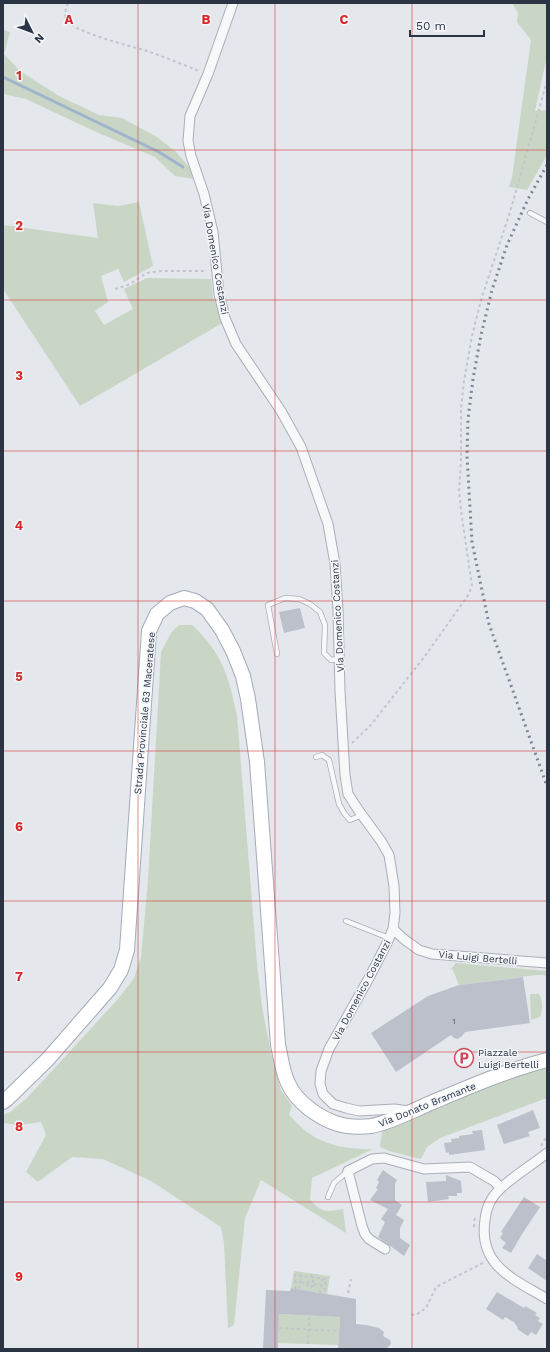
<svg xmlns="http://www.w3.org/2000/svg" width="550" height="1352" font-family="'Work Sans',sans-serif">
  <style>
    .green { fill: #c9d6c5 }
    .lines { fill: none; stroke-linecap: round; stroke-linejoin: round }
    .stream { stroke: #9fb4cc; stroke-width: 3 }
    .building { fill: #bbc0ca }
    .service-casing { stroke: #a9aeb7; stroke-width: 6 }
    .minor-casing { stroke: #a9aeb7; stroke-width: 11 }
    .primary-casing { stroke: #a3abb8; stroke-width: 16 }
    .path { stroke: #c2c5cb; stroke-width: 2; stroke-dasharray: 3 3; stroke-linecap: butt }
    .service { stroke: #f7f8fa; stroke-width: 4.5 }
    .minor { stroke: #f7f8fa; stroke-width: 9 }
    .primary { stroke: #fff; stroke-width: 14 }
    .rail { stroke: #7d8696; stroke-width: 3; stroke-dasharray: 2 4; stroke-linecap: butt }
    .grid { fill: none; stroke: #d62828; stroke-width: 1; stroke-opacity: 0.55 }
    .labels { text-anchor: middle; stroke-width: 3; stroke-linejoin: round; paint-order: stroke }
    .number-label { font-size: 8px; fill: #4f5766 }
    .street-label { font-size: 10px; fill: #2b3445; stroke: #f4f6f9 }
    .poi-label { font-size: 10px; fill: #2b3445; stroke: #f4f6f9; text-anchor: start }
    .grid-label { font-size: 13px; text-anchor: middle; font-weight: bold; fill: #d62828; stroke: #f4f6f9; stroke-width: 3; stroke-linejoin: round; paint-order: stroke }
  </style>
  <rect width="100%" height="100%" fill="#e4e7ec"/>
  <path class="green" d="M512,3H547V56L535,111L546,110L547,106V155L527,190L509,187L512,177L531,40L517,22L518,13Z
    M3,30L10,32L4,54L20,71L59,96L99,115L122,118L157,137L176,152L190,168L194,179L175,176L155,157L94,131L26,99L3,94Z
    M139,202L153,266L124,282L118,269L101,276L108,302L95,311L104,325L133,309L124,289L147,278L211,279L213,297L224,322L80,406L3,289V225L98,238L93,203L118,206Z
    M179,625H192C223,654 228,675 237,715L257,964L262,1007L271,1053L281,1090L292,1106L289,1115C295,1121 302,1129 310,1134C330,1147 349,1149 373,1149L312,1178L310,1199C321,1213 326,1212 343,1209L346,1233L261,1180L245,1218L234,1325L228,1328L224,1243L221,1227L151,1181L103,1159L72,1157L38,1182L26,1172L46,1135L41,1122L20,1125L3,1123V1115L10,1112L27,1098L118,999L134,978L141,957L148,880L161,652L171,633Z
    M456,963L547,971V978L544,975H536L459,985L453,970L451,969Z
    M530,994H539C543,1000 543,1010 540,1017L531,1020Z
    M547,1067V1098L440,1138L427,1147L421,1159L389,1151L380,1147L382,1131L484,1088L520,1074Z
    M294,1271L330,1276L327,1294L291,1288Z
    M279,1314L340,1317L338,1345L278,1343Z"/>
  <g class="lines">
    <path class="stream" d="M3,77L159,152L183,167"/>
  </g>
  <path class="building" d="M300,608L305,628L284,633L279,612Z
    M523,977L530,1023L465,1032L462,1036L458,1039L454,1038L451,1035L396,1072L371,1033L428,996L459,985Z
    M533,1110L540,1128L528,1132L530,1136L504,1144L497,1125Z
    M482,1130L485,1150L449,1155V1152L446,1153L444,1143L452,1142L451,1139L459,1138V1136L473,1134L472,1131Z
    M383,1170L397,1180L395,1184V1200L402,1205L396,1215L404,1220L400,1228V1238L410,1245L404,1256L378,1237L385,1222L381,1219L388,1209L370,1200L378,1189L376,1188L379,1182L377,1180Z
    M446,1175L461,1181L462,1193H457V1196H448L449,1199L428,1202L426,1182L446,1181Z
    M524,1197L540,1207L522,1234L511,1253L502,1248L506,1243L500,1238L503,1233L501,1232Z
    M537,1254L547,1261V1281L528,1268Z
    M291,1288L356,1299V1324L366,1325L379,1328L384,1332L383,1336L390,1340L391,1344L386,1349H338L340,1317L279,1314L278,1349H263L266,1290L290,1291Z
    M497,1292L524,1308L525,1306L537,1313L535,1315L540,1318L538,1321L543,1324L536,1335L531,1332L528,1336L517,1329L518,1328L514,1322L505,1317L503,1320L486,1309Z"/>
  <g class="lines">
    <g class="service-casing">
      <path id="service" d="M530,213L547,222
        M277,654L268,605L285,598L299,599L310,604L320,612L325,625L324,653L331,660L339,659
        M316,757L322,755L329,760L339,804L344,813L350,820L362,815
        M346,921L389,938
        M328,1197L334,1183L348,1171"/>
    </g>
    <g class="minor-casing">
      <path id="minor" d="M233,3L208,74L190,116L188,141L191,156L204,194L213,232L219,294L225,318L236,344L281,411L301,447L328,524L335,564L338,610L340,691L345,775L348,794L359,811L381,841L389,855L394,886L395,913L393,929L386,945L369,978L329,1049L321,1071L320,1084L323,1094L333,1104L346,1108L359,1111L394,1109L410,1111
        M393,929L405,940L419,950L432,954L547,963
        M547,1153C532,1165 515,1175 501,1188C491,1197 486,1207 485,1220C478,1266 514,1279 547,1299
        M385,1249L369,1239L365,1234L362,1226L348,1171L372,1159L384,1158L424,1169L470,1167L494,1181L501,1188"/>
    </g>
    <g class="primary-casing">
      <path id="primary" d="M3,1102L7,1099L48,1059L110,988L121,970L127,950L149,631L157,614L170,603L184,598L195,601L207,609L222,630L233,651L243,676L248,699L257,762L278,1045C281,1057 282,1071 288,1083C296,1102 319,1118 338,1124C348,1127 361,1127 371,1126C390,1123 416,1109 433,1102C471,1086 508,1070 547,1060"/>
    </g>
    <path class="path" d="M68,3C66,9 63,15 67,20C75,33 131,46 147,51C164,57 182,64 199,71
      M115,289L128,285L147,273L161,271H207
      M352,743L370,726L425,656L469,594L472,585L462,518L459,491L461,460V408L464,381L472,336L481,300L510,212L547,81
      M541,1146L547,1136
      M474,1227L475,1216
      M311,1277L312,1271
      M295,1282L307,1283L311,1280L313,1281L314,1284L313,1286L310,1287L308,1286L307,1283
      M314,1284L325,1286
      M295,1289V1275L326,1279L324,1293
      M299,1289L301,1276
      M320,1293L322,1279
      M348,1293L351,1279
      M411,1315L417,1314L426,1308L436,1287L485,1262
      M279,1328L339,1331
      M308,1344L309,1316"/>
    <use href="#service" class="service"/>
    <use href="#minor" class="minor"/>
    <use href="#primary" class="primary"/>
    <path class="rail" d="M547,165L528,199L507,245L492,290L481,335L473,379L468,419L467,456L472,542L489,624L547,786"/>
  </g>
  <path class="grid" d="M138,3V1349M275,3V1349M412,3V1349M3,150H547M3,300H547M3,451H547M3,601H547M3,751H547M3,901H547M3,1052H547M3,1202H547"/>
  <defs>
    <g id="parking-ring" transform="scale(1)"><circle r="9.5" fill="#f4f6f9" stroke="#d1495b" stroke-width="1.5"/><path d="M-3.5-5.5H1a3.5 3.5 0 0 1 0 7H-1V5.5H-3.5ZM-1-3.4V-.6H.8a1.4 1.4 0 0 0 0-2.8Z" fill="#d1495b"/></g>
  </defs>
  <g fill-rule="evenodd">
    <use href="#parking-ring" x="464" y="1058"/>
  </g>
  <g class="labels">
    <g class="number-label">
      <text x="454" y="1024">1</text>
    </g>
    <g class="street-label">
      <text transform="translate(216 259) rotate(80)" y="4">Via Domenico Costanzi</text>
      <text transform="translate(337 616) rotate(-93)" y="4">Via Domenico Costanzi</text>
      <text transform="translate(144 713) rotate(-85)" y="4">Strada Provinciale 63 Maceratese</text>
      <text transform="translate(478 957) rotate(5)" y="4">Via Luigi Bertelli</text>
      <text transform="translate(361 990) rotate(-62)" y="4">Via Domenico Costanzi</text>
      <text transform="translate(427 1104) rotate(-22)" y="4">Via Donato Bramante</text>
    </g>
    <g class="poi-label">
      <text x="478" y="1056">Piazzale<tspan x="478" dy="12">Luigi Bertelli</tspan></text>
    </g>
  </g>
  <g class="grid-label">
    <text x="69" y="24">A</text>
    <text x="206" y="24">B</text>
    <text x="344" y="24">C</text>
    <text x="19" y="80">1</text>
    <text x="19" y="230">2</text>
    <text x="19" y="380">3</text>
    <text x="19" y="530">4</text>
    <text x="19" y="681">5</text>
    <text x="19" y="831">6</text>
    <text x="19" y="981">7</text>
    <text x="19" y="1131">8</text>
    <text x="19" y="1281">9</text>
  </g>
  <rect width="550" height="1352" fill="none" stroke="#2b3445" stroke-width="8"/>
  <g transform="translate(32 32) rotate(132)" stroke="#f4f6f9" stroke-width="3" paint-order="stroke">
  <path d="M0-3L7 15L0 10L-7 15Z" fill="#2b3445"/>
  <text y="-6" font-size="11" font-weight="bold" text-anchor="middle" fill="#2b3445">N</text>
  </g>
  <path d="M410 30v6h74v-6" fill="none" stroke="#2b3445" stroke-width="2"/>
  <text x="416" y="30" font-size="12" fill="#2b3445" stroke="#f4f6f9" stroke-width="3" paint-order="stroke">50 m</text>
</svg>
